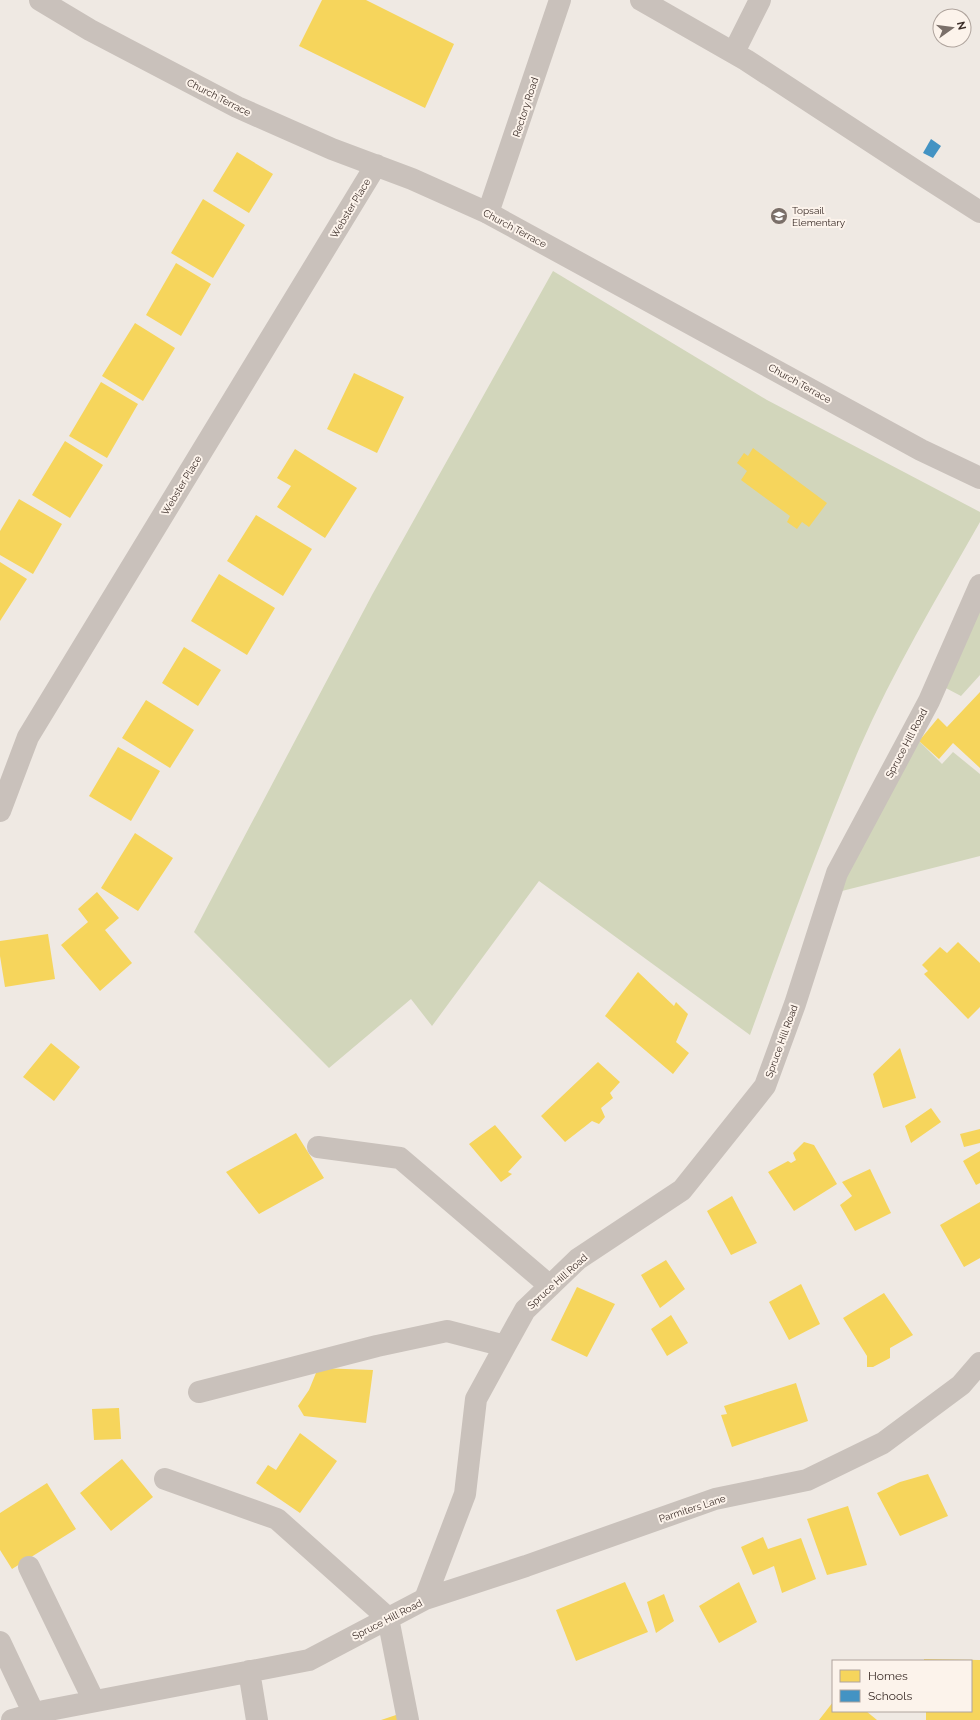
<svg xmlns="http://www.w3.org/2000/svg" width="980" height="1720" font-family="Raleway,sans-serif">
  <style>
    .green { fill: #d2d6bb }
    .homes { fill: #f6d55c }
    .schools { fill: #4393c3 }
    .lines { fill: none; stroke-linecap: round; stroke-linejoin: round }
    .minor { stroke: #c9c1bb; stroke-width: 22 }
    .labels { text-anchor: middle; stroke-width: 4; stroke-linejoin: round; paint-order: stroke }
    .street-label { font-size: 10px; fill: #3b2d28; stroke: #fcf3eb }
    .poi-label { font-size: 10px; fill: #3b2d28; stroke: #fcf3eb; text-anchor: start }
  </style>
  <rect width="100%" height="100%" fill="#efe9e3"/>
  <path class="green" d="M553,271L767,400L980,512V522C938,596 893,671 859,749C819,843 785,939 750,1035L539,881L432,1026L411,999L329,1068L194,932L372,595Z
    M980,602V675L961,696L942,686Z
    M919,741L942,764L953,752L980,774V856L838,892Z"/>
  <path class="homes" d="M322,0H366L454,44L425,108L299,46Z
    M237,152L273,174L249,213L213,191Z
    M203,199L245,225L213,278L171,253Z
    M176,263L211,284L181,336L146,315Z
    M135,323L175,348L143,401L102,376Z
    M354,373L404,397L377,453L327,429Z
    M101,382L138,404L107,458L69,436Z
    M65,441L103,465L70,518L32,495Z
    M753,448L827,503L809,527L802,522L797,529L787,522L790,516L741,480L747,471L737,463L744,453L748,456Z
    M295,449L357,488L325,538L277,507L291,486L277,478Z
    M19,499L62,524L33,574L0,555V531Z
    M256,515L312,549L283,596L227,561Z
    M0,562L27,579L0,621Z
    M219,574L275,608L247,655L191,621Z
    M184,647L221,670L198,706L162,683Z
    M980,692V768L953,743L939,759L919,741L938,718L947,727Z
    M146,700L194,730L170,768L122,738Z
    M118,747L160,771L131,821L89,796Z
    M135,833L173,858L138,911L101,888Z
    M97,892L119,918L105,930L132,963L100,991L61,945L88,922L78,909Z
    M48,934L55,979L5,987L0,956V941Z
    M958,942L980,963V1007L968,1019L924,974L928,971L922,965L940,947L947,953Z
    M638,972L674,1006L676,1002L688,1014L676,1042L689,1053L673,1074L605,1016Z
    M51,1043L80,1067L54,1101L23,1077Z
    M900,1048L916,1098L883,1108L873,1074Z
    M598,1062L620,1082L610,1093L613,1098L601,1108L605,1117L599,1124L592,1121L565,1142L541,1116Z
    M931,1108L941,1122L911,1143L905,1126Z
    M495,1125L522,1157L508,1172L512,1174L501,1182L469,1144Z
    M980,1129V1143L964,1147L960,1134Z
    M296,1133L324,1178L259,1214L226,1172Z
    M804,1142L814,1145L837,1184L794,1211L768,1172L788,1161L791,1163L796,1160L793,1153Z
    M980,1151V1183L976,1185L963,1161Z
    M870,1169L891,1213L855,1231L840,1205L852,1196L842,1182Z
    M732,1196L757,1243L731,1255L707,1211Z
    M980,1202V1258L964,1267L940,1225Z
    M666,1260L685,1289L660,1308L641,1275Z
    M801,1284L820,1324L789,1340L769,1302Z
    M577,1287L615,1304L587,1357L551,1340Z
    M884,1293L913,1335L890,1348V1358L873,1367H867V1356L843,1318Z
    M671,1315L688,1343L667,1356L651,1329Z
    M318,1368L373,1370L366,1423L304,1416L298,1406L309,1390Z
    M796,1383L808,1421L732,1447L721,1415L727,1414L724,1406Z
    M119,1408L121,1439L94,1440L92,1409Z
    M300,1433L337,1461L300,1513L256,1483L268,1465L276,1470Z
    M122,1459L153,1497L111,1531L80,1493Z
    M928,1474L948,1516L900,1536L877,1493L900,1482Z
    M47,1483L76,1529L12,1569L0,1550V1513Z
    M848,1506L867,1565L827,1575L807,1519Z
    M763,1537L768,1549L801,1538L816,1579L782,1593L774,1566L753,1575L741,1547Z
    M625,1582L648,1632L576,1661L556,1610Z
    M739,1582L757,1622L719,1643L699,1606Z
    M664,1594L674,1621L656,1633L647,1602Z
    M924,1659L980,1660V1720H926V1711H971V1661H924Z
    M833,1702V1711H866L877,1720H819Z
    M399,1714L400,1720H381Z"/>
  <path class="schools" d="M931,139L941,146L933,158L923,153Z"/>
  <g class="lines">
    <path class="minor" d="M40,0L90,30L237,107L332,149L412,179L488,213L921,450L980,478
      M641,0L746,60L916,171L980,212
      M734,52L760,0
      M488,213L560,0
      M0,811L28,737L376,165
      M318,1147L400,1158L550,1286
      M199,1392L377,1346L447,1331L505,1346
      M165,1479L277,1519L388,1618L408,1720
      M29,1567L94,1701
      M425,1599L526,1566L715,1499L807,1480L883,1443L961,1385L980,1363
      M0,1642L34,1714
      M249,1671L257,1720
      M12,1720L44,1711L309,1660L425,1599L465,1494L476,1399L505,1346L525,1310L578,1259L682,1190L765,1086L795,1004L837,873L929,701L980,585"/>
  </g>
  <defs>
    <g id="school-disc" transform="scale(0.9)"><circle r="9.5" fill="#7a6f69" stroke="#fcf3eb"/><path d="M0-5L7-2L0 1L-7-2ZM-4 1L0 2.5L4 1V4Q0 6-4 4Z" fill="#fff"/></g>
  </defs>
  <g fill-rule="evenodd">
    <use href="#school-disc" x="779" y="216"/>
  </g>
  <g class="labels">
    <g class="street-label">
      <text transform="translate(219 97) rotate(27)" y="4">Church Terrace</text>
      <text transform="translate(525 107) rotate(-72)" y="4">Rectory Road</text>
      <text transform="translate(350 208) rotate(-59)" y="4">Webster Place</text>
      <text transform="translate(515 228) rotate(28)" y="4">Church Terrace</text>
      <text transform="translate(800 383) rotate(29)" y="4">Church Terrace</text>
      <text transform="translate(181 485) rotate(-59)" y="4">Webster Place</text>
      <text transform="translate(906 743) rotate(-62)" y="4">Spruce Hill Road</text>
      <text transform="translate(781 1041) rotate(-70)" y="4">Spruce Hill Road</text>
      <text transform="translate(557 1281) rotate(-42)" y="4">Spruce Hill Road</text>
      <text transform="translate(692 1508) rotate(-18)" y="4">Parmiters Lane</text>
      <text transform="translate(387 1619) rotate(-27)" y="4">Spruce Hill Road</text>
    </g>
    <g class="poi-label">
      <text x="792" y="214">Topsail<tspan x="792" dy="12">Elementary</tspan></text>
    </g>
  </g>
  <rect x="832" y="1660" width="140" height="52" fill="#fcf3eb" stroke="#afa49d"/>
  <rect x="840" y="1670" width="20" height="12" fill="#f6d55c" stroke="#afa49d"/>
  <text x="868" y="1680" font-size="12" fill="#3b2d28">Homes</text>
  <rect x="840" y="1690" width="20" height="12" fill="#4393c3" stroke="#afa49d"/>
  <text x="868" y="1700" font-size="12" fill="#3b2d28">Schools</text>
  <g transform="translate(952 28) rotate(76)"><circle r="19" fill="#fcf3eb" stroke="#afa49d"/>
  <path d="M0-3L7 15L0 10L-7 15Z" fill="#7a6f69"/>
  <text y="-6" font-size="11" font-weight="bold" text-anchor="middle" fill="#3b2d28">N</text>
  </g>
</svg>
